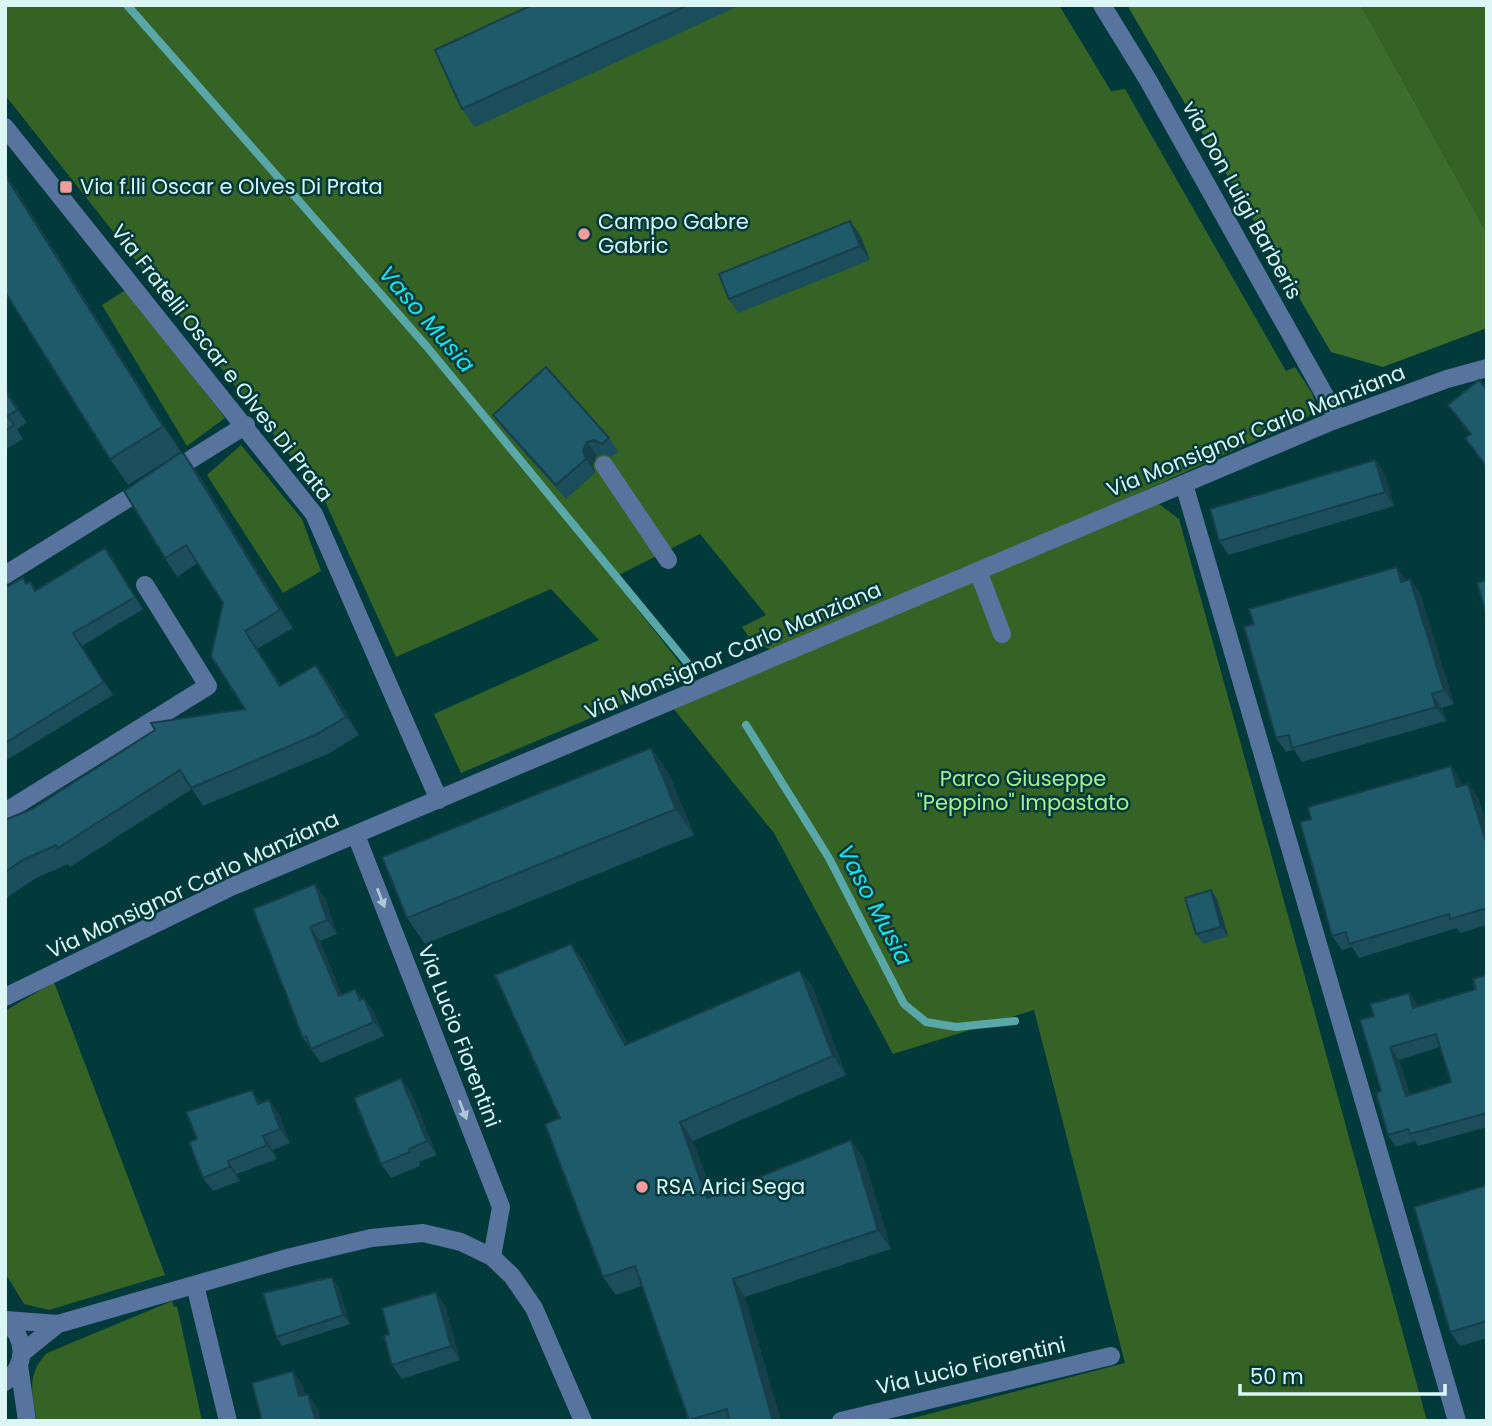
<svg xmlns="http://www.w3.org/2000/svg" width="1492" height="1426" font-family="Poppins,sans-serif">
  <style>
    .green { fill: #356325 }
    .forest { fill: #3d6d2c }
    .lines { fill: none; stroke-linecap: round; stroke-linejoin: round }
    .stream { stroke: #5aa7a9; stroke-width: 8 }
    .minor { stroke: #57749f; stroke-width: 18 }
    .wall { fill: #1b4d5b; fill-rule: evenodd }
    .shaded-wall { fill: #163f4a }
    .building { fill: #1f5a6a; stroke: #163f4a; stroke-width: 2; fill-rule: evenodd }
    .oneway { fill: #adc8d7 }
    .poi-dot { fill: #f59b9d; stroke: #02393a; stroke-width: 2.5 }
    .labels { text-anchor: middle; stroke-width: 5; stroke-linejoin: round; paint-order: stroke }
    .poi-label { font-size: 21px; fill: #dcf5f5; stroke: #02393a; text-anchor: start }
    .street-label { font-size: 21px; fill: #dcf5f5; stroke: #02393a }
    .park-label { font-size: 21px; fill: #a8ed92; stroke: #02393a }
    .water-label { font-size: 23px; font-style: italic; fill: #1be3e9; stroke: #02393a }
  </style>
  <rect width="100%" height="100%" fill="#02393a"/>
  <path class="green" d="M5,5H1059L1111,91L1125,89L1286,371L1295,367L1312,393L1316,406L1308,417L1054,531L771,650L750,639L742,627L766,615L700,534L613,578L690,676L461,773L434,714L599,640L551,589L396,657L323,497L5,95Z
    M1361,5H1487V233Z
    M127,289L225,418L187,446L102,305Z
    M241,445L302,519L321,571L283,593L207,475Z
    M1151,498L1179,519L1427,1421H902L1125,1363L1034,1010L893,1054L774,833L668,702Z
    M54,982L165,1275L49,1310L24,1304L5,1273V1011Z
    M172,1301L174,1307L177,1306L202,1421H37C32,1394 26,1374 47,1353Z"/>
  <path class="forest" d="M1127,5H1361L1487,233V328L1383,367L1331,352Z"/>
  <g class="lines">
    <path class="stream" d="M127,5L428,348L689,665
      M746,725L829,858L904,1004L926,1022L956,1027L1015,1021"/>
    <path class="minor" d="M1102,5L1148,80L1338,419
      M5,127L314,514L439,800
      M604,465L668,560
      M1184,484L1457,1421
      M978,571L1002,634
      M5,575L246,425
      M5,812L208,686L145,585
      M356,835L501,1207L492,1257
      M5,997L231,887L1330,422L1447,379L1487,368
      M195,1285L228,1421
      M5,1320C26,1338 28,1364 5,1382
      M6,1320L58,1324L291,1257L371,1238L423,1233L461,1242L492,1257L512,1276L534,1308L583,1421
      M22,1353L58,1324
      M19,1365L27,1421
      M841,1421L1111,1356"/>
  </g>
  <path class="wall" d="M532,5H741L475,127L462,109Z
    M5,172L181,452L128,485L110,459L5,292Z
    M850,221L860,235L870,260L738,313L729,299Z
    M5,388L27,423L17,429L23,439L5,450Z
    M493,415L609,438L619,452L612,457L604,454L597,456L593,465L595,473L566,499L503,429Z
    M184,454L197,472L293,628L257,649L281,685L329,683L359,735L328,754L203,806L192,789L70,867L68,864L36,878L5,899V820L32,809L245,709L223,603L198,563L177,577L165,558Z
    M1375,460L1385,474L1394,506L1229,555L1219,541Z
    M113,560L143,609L82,646L113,695L5,761V588L27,583L30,581L36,590Z
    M1410,579L1420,593L1454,704L1442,708L1446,721L1302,762L1294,750L1286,752L1276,738L1406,580Z
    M651,748L669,774L694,835L425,944L407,918Z
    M1451,766L1460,780L1462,786L1468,784L1478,798L1487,826V925L1460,933L1457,928L1359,958L1352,947L1342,950L1332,936Z
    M325,898L337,934L320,941L342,995L355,989L362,999L364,998L374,1012L384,1036L321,1063L303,1038L253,909Z
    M1217,899L1228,936L1203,944L1196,934Z
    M584,962L628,1044L800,970L813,988L846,1075L693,1141L713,1196L851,1140L864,1159L891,1249L745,1297L781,1421H690L642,1286L616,1295L603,1277L560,1118Z
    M1487,975V1127L1418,1146L1415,1141L1396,1147L1388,1135L1374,1016L1409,993L1418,1006L1476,989ZM1440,1047L1451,1082L1410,1095L1399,1060Z
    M411,1092L437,1155L419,1162L420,1166L391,1178L381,1164Z
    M261,1103L279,1114L290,1143L273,1150L277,1159L237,1174L240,1181L213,1191L203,1178L197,1139Z
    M1487,1185V1338L1460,1346L1450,1332Z
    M339,1287L350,1324L282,1346L276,1337Z
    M436,1292L445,1306L460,1360L402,1379L392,1365L389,1334Z"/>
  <path class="shaded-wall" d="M5,172L181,452L163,426L5,175Z
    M850,221L860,235L870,260L860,246Z
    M5,388L27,423L17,410Z
    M587,442L597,456L593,465L595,473L586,459L583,451Z
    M184,454L197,472L293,628L280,610Z
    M1375,460L1385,474L1394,506L1385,492Z
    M105,548L113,560L143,609L135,597Z
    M1397,567L1407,581L1401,582Z
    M1410,579L1420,593L1454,704L1444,690Z
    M73,633L82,646L113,695L104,682Z
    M316,665L329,683L359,735L346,717Z
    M1432,694L1442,708L1446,721L1436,707Z
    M651,748L669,774L694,835L676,809Z
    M1451,766L1460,780L1466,801L1457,787Z
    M1468,784L1478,798L1487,826V845Z
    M315,884L325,898L337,934L327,920Z
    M1211,890L1217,899L1228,936L1221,927Z
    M310,927L320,941L348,1010L339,996Z
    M571,944L584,962L638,1063L625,1045Z
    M800,970L813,988L846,1075L833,1056Z
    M1409,993L1418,1005L1422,1020L1413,1008Z
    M364,998L374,1012L384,1036L374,1022Z
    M1390,1047L1399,1060L1414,1108L1406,1096Z
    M401,1078L411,1092L437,1155L427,1141Z
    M252,1090L262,1104H258Z
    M269,1100L279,1114L290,1143L280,1129Z
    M680,1122L693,1141L720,1216L707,1198Z
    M263,1136L273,1150L277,1159L267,1145Z
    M851,1140L864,1159L891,1249L878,1230Z
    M228,1161L237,1174L240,1181L230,1167Z
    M332,1277L339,1287L350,1324L343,1315Z
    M733,1279L745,1297L781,1421H773Z
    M436,1292L445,1306L460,1360L451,1346Z
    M293,1371L303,1385L309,1410L299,1396Z
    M308,1394L318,1408L321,1421H316Z"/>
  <path class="building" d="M532,5H688L462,109L435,50Z
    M5,175L163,426L110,459L5,292Z
    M850,221L860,246L729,299L719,274Z
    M546,367L609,438L602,444L594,440L587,442L583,451L586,459L556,485L493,415Z
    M1479,380L1487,390V467L1465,438L1471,434L1448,405Z
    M5,390L17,410L8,416L14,425L5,431Z
    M180,453L184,454L280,610L245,631L280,686L316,665L346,717L315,735L191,788L180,770L58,848L56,845L23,860L5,872V820L32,809L155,730L151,723L245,709L211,656L223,603L186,545L165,558L124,491Z
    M1375,460L1385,492L1219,541L1210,509Z
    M105,548L135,597L73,633L104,682L5,743V588L23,578L26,584L30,581L35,591Z
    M1397,567L1401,582L1410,579L1444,690L1432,694L1436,707L1292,748L1289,735L1276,738L1244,627L1254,624L1249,609Z
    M1487,580V616L1477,583Z
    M651,748L676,809L407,918L382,857Z
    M1451,766L1457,787L1468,784L1487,845V908L1450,919L1449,914L1349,944L1346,932L1332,936L1300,822L1311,819L1308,807Z
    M315,884L327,920L310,927L339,996L355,989L360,1000L364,998L374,1022L311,1049L306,1036L303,1038L253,909Z
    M1211,890L1221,927L1196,934L1185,898Z
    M571,944L625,1045L800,970L833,1056L680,1122L707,1198L851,1140L878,1230L733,1279L773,1421H729L727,1409L689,1420L635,1266L603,1277L545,1124L560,1118L495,975Z
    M1487,975V1113L1410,1134L1408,1129L1388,1135L1376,1093L1381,1091L1360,1020L1374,1016L1370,1004L1409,993L1413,1008L1476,989L1473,979ZM1436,1034L1451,1082L1406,1096L1390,1047Z
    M401,1078L427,1141L409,1149L410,1152L381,1164L354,1098Z
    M252,1090L258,1104L269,1100L280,1129L263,1136L267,1145L228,1161L230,1167L203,1178L189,1142L197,1139L186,1112Z
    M1487,1185V1321L1450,1332L1414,1207Z
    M332,1277L343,1315L276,1337L263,1293Z
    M436,1292L451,1346L392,1365L384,1336L389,1334L382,1308Z
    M293,1371L299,1396L308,1394L316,1421H262L252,1383Z"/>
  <defs><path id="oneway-solid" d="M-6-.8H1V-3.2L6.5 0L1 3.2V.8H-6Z" transform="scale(1.75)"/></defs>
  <g class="oneway">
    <use href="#oneway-solid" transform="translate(381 898) rotate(69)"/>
    <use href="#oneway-solid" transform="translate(463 1110) rotate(69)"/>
  </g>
  <g class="poi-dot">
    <rect x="59" y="180" width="14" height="14" rx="3.5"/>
    <circle cx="584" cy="234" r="7"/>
    <circle cx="642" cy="1187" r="7"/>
  </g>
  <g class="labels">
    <g class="poi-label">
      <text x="80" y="194">Via f.lli Oscar e Olves Di Prata</text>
      <text x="598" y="229">Campo Gabre<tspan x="598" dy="24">Gabric</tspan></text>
      <text x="656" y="1194">RSA Arici Sega</text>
    </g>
    <g class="street-label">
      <text transform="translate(1242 200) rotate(61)" y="7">via Don Luigi Barberis</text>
      <text transform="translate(222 363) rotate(52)" y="7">Via Fratelli Oscar e Olves Di Prata</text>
      <text transform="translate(1256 431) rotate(-22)" y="7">Via Monsignor Carlo Manziana</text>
      <text transform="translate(733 651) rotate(-23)" y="7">Via Monsignor Carlo Manziana</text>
      <text transform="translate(193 885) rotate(-25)" y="7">Via Monsignor Carlo Manziana</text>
      <text transform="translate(459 1036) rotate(69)" y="7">Via Lucio Fiorentini</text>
      <text transform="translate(971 1366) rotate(-13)" y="7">Via Lucio Fiorentini</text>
    </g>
    <g class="park-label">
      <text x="1023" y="786">Parco Giuseppe<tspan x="1023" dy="24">"Peppino" Impastato</tspan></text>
    </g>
    <g class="water-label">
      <text transform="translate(427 319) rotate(49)" y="8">Vaso Musia</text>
      <text transform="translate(875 905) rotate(62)" y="8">Vaso Musia</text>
    </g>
  </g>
  <rect width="1492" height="1426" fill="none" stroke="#dcf5f5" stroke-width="14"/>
  <path d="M1240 1384v10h205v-10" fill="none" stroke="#dcf5f5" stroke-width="3.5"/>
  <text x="1250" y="1384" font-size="21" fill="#dcf5f5" stroke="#02393a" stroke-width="5" paint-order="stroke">50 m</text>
</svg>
